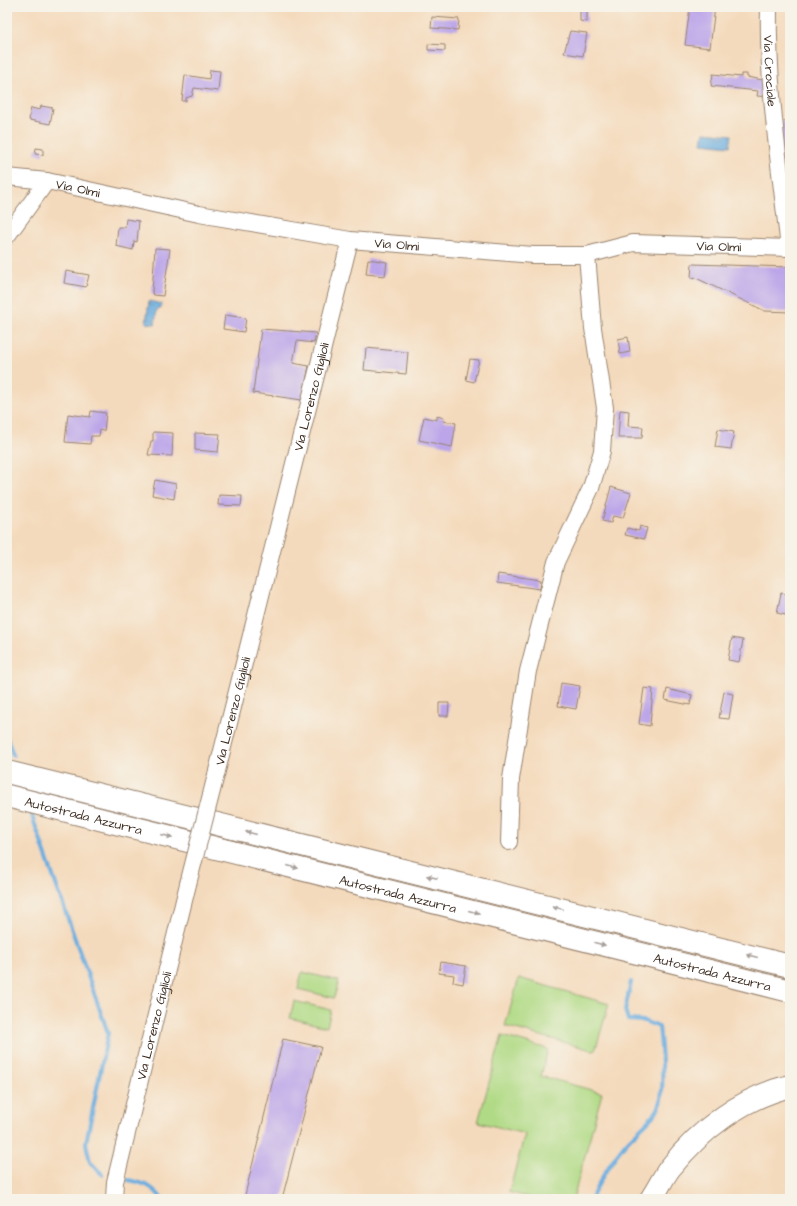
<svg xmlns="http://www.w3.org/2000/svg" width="797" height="1206" font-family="'Architects Daughter',sans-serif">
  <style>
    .green { fill: #b0da85; stroke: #768252 }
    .water { fill: url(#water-ripples); stroke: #536c7e }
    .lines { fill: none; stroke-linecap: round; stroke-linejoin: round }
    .stream { stroke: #6baddf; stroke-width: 4 }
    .building { fill: #bca6e9 }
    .minor-casing { stroke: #98826d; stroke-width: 18 }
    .motorway-casing { stroke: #98826d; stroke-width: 24 }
    .minor { stroke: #fff; stroke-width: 16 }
    .motorway { stroke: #fff; stroke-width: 22 }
    .minor-bridge-casing { stroke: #98826d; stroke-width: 18; stroke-linecap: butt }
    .minor-bridge { stroke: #fff; stroke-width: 16 }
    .oneway { fill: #a79f9a }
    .labels { text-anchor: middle; stroke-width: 4; stroke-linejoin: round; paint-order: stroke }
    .street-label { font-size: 13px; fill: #3b2a1e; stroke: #f7f3e8 }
  </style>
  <defs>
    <pattern id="water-ripples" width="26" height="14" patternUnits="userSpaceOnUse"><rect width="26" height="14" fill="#6baddf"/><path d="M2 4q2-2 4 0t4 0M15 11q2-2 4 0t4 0" fill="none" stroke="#598db4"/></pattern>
  </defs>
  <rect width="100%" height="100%" fill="#f7f3e8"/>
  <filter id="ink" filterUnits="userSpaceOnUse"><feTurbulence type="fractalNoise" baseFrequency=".025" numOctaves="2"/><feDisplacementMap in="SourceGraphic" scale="8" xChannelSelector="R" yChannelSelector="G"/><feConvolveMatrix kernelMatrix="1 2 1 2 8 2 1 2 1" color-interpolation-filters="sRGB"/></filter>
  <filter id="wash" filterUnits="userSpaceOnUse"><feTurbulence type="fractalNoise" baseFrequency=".012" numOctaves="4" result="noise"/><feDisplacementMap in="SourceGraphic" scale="16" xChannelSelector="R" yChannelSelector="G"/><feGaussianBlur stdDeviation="0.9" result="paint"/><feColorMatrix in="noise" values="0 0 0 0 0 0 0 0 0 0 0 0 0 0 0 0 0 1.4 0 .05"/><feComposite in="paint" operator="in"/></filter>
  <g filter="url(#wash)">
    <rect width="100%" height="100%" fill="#f4dabc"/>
    <path class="green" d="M302,972L339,981L334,998L298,989Z
      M519,978L609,1004L595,1051L505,1026Z
      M294,1001L331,1010L327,1027L290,1018Z
      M502,1036L548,1049L541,1076L602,1093L573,1199H534L509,1192L525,1134L478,1122Z"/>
    <path class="water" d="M704,132L732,135L730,146L702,143Z
      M149,301L162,304L161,308L157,309L155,324L146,323Z"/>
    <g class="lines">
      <path class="stream" d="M7,738L13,755
        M32,816L108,1033L86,1143L90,1162L102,1174
        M128,1180C144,1183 153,1186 162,1199
        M591,1199C600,1180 611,1161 624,1145C633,1134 652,1120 658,1109C666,1095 661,1044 659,1027L644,1021L628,1020L625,1010L631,982"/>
    </g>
    <g id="blocks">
      <path class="building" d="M690,7H715L710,48L685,45Z
        M580,9H587V22L580,21Z
        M432,17L459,19L458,30L431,28Z
        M570,31L587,33L583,56L564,53Z
        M428,44L445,45V51L428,50Z
        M210,70L220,71L218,91L194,88L192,96L186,98V101H182L185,75L209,79Z
        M713,74L741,77V74H747V77L768,81L769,97L757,96L758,91L711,86Z
        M41,106L53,108L50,124L29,120L31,108L40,110Z
        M780,121H786L790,156L781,157Z
        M36,148L43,149V155L35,154Z
        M126,219L139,221L137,242L134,241L133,250L116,246L118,227H125Z
        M155,248L170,249L163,296L154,295L152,293Z
        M368,259L387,262L385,276L366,274Z
        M692,264L790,267V312L765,311L694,277V279L691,277Z
        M66,271L89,275L86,287L64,283Z
        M225,315L246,318L244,332L223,329Z
        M261,329L316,333L314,343L297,341L293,363L309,366L302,400L253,393Z
        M628,337L630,352L620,354L618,339Z
        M366,348L408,352L406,374L364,370Z
        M470,359L479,360L474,382L466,380Z
        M620,410L629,411L628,426L643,427L642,438H618Z
        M91,411L106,413L104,431L100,430L99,436H91L90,444L65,442L68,414L90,417Z
        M437,416L444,418L443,421L456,423L452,447L419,440L424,417L437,420Z
        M718,429L734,432L731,449L715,447Z
        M153,432L173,433L172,456L148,455L151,441H153Z
        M195,433L220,434L218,452L195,450Z
        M155,480L176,484L174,499L152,495Z
        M611,487L631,493L623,518L613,516L611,523L602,521Z
        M219,495L242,496L241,506L218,505Z
        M640,526L647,528L644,539L625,535L627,528L639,531Z
        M498,574L541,580L540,589L497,583Z
        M781,593L790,595V616L777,613Z
        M732,638L743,640L739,662L728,660Z
        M561,683L580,686L576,709L558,706Z
        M644,688L653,689L650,726L639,724Z
        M667,689L692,695L690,705L665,700Z
        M724,692L733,694L729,719L719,718Z
        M439,703H449L448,716H439Z
        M441,962L466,966L463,984L453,982L454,975L439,973Z
        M283,1039L321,1047L282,1199H244Z"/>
    </g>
  </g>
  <g filter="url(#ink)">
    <use href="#blocks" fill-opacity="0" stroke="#98826d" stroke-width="1"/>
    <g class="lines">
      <g class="minor-casing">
        <g id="minor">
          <path id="s1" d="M769,7C767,87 780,168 789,248"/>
          <path id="s2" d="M7,177L47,181L199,214L350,240L533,255H587L633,243L790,248"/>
          <path d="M7,236L47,181"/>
          <path id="s3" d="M216,775L350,240"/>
          <path d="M509,842L511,779L528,671L556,562L591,488L602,451L605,408L593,328L587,255"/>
          <path id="s4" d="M114,1199L115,1182L188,884"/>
        </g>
      </g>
      <g class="motorway-casing">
        <g id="motorway">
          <path d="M7,772L790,966"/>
          <path id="s5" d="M7,796L790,991"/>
          <path d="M651,1199C658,1189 663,1177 670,1168C701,1129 742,1098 790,1086"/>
        </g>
      </g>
      <use href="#minor" class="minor"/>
      <use href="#motorway" class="motorway"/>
      <g class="minor-bridge-casing">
        <path id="minor-bridge" d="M188,884L216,775"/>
      </g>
      <use href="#minor-bridge" class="minor-bridge"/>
    </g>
    <defs><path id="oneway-solid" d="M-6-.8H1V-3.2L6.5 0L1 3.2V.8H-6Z"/></defs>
    <g class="oneway">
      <use href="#oneway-solid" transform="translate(251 833) rotate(-166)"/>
      <use href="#oneway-solid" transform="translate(167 836) rotate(14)"/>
      <use href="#oneway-solid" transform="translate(293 867) rotate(14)"/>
      <use href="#oneway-solid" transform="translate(432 877) rotate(-166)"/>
      <use href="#oneway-solid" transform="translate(558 908) rotate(-166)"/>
      <use href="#oneway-solid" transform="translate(474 912) rotate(14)"/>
      <use href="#oneway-solid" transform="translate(600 944) rotate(14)"/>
      <use href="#oneway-solid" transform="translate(752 956) rotate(-166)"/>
    </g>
  </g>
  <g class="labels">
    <g class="street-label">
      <text dy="5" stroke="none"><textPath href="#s1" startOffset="64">Via Crociale</textPath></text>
      <text dy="5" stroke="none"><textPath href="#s2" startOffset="72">Via Olmi</textPath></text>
      <text dy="5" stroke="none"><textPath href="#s2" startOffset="396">Via Olmi</textPath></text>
      <text dy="5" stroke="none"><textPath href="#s2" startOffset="720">Via Olmi</textPath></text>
      <text dy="5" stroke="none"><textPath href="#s3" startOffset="390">Via Lorenzo Giglioli</textPath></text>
      <text dy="5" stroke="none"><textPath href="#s3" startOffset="66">Via Lorenzo Giglioli</textPath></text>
      <text dy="5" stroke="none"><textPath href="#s5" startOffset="79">Autostrada Azzurra</textPath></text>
      <text dy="5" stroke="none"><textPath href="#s5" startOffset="403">Autostrada Azzurra</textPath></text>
      <text dy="5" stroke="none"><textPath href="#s5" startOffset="727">Autostrada Azzurra</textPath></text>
      <text dy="5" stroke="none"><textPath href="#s4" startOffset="178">Via Lorenzo Giglioli</textPath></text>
    </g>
  </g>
  <rect width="797" height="1206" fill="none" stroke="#f7f3e8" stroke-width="24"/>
</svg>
